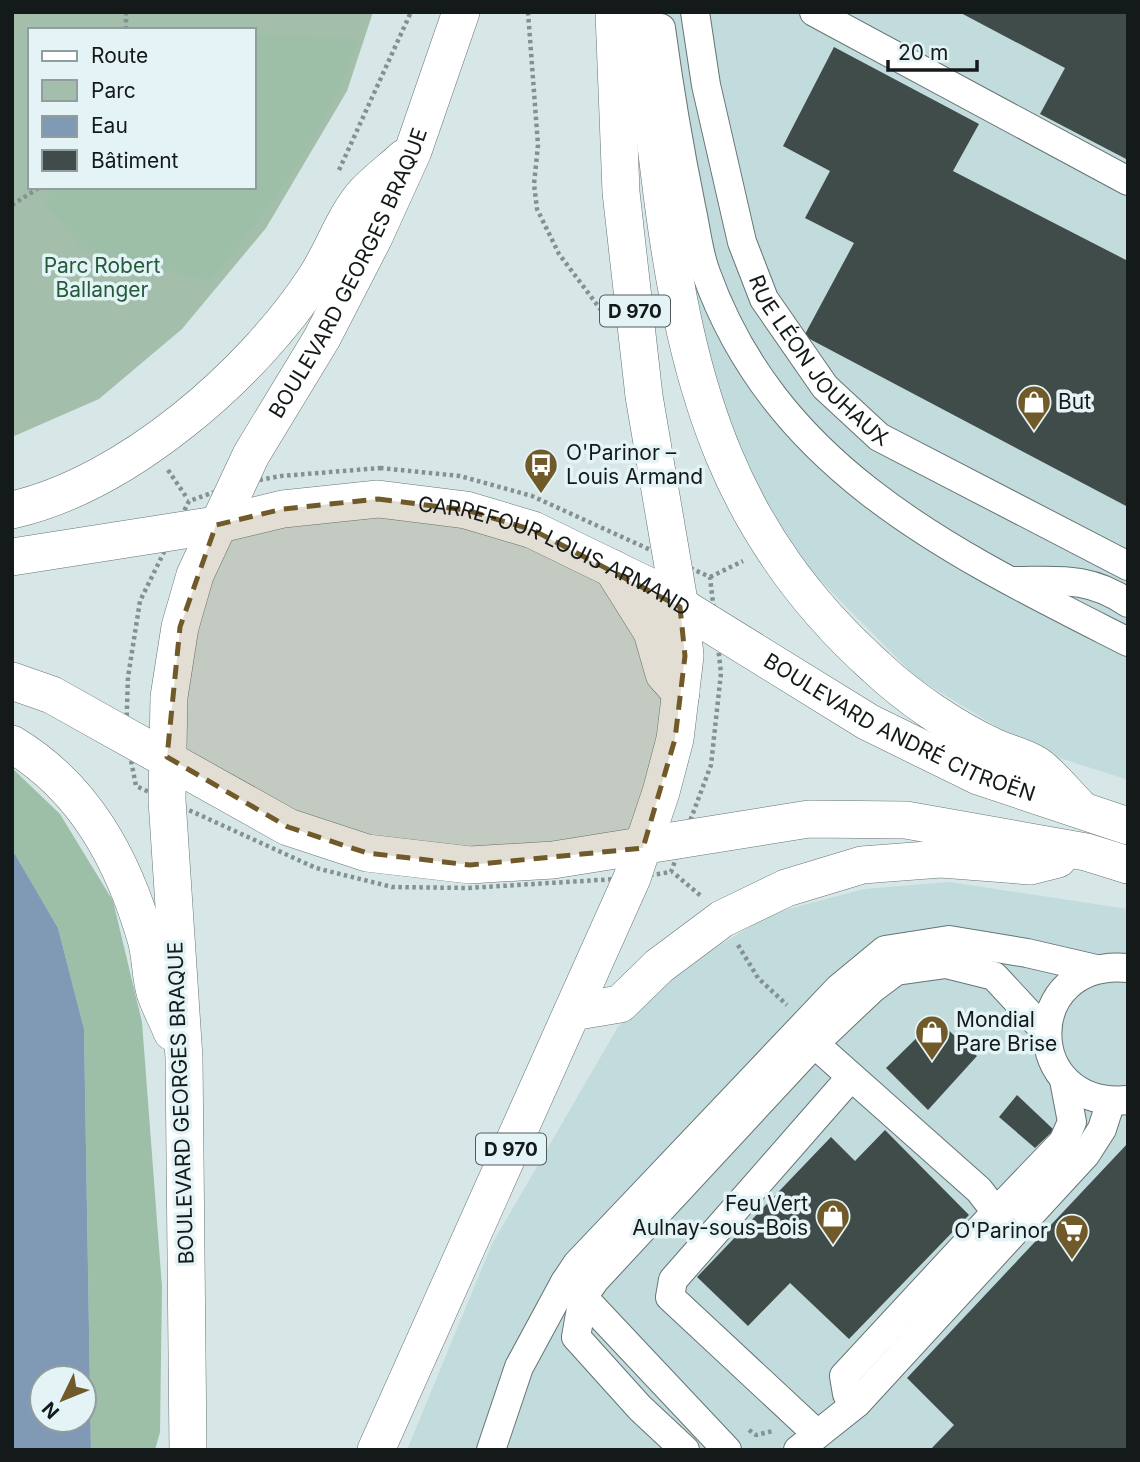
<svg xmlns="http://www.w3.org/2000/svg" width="1140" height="1462" font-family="Inter,sans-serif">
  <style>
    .built { fill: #c2dbdd }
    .green { fill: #a3bfac; fill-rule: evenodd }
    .forest { fill: #9dbfa8 }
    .water { fill: #8099b4; fill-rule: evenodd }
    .building { fill: #404c49 }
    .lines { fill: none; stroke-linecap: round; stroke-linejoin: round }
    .minor-casing { stroke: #667475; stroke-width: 30 }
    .major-casing { stroke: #667475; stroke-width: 38 }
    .path { stroke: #859191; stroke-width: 4.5; stroke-dasharray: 3.5 3.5; stroke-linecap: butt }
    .minor { stroke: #fff; stroke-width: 28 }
    .major { stroke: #fff; stroke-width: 37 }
    .marked { fill: #715a2a; fill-opacity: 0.2; stroke: #715a2a; stroke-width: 5; stroke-dasharray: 14 9; stroke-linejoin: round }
    .labels { text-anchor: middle; stroke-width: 7; stroke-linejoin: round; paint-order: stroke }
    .shield { fill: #e4f4f6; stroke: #525b5c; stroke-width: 2 }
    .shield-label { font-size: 19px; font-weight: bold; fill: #141a1a }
    .park-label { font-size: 21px; fill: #255b3b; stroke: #e4f4f6 }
    .street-label { font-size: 21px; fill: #141a1a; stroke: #e4f4f6 }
    .poi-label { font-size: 21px; fill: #141a1a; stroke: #e4f4f6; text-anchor: start }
  </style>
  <rect width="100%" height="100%" fill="#d7e7e8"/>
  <path class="built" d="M667,12H1128V780L1035,750L917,678L798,558L730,436L700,333Z
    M949,882L1128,909V1450H407L492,1244L618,1027L664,984L701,956L773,913L864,889Z"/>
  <path class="green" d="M12,12H373L347,91L266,228L182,329L99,399L12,437ZM30,30H254V187H30Z"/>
  <path class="forest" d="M258,34L358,39C331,127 269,213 208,281L84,250L44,204L54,187H254V37Z
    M12,768L60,814L113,901L142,1022L162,1287L160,1432L155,1450H91L84,1029L58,928L12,849Z"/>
  <path class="water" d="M12,849L58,928L84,1029L91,1450H12ZM42,1378H84V1420H42Z"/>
  <path class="building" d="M959,12H1128V160L1040,114L1065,68Z
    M834,47L979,124L953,171L1128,261V507L804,336L854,243L805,218L830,171L783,146Z
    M936,1019L977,1056L928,1110L886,1068Z
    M1017,1095L1054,1130L1035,1148L999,1117Z
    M885,1130L969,1215L849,1339L790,1283L748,1326L697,1277L831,1137L855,1161Z
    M1128,1143V1450H930L954,1425L907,1378Z"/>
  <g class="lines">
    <g class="minor-casing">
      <g id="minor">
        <path id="s1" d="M695,12L706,85L742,242L764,299L825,387L879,437L1128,566"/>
        <path d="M814,12L1128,181"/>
        <path d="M661,28C669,88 679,147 691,206C696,228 698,252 706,273C777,471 953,553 1128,642"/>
        <path d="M1014,581C1058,581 1089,576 1128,603"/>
        <path d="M1128,968C1020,958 1021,1110 1128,1100"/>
        <path d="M800,1031L979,1190L996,1212L1063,1142L1072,1122L1064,1080"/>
        <path d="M857,1403L847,1394L844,1376L996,1212"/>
        <path d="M816,1433L670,1297L673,1280L850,1078"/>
        <path d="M491,1450L519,1367L565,1282"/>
        <path d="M685,1450L640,1408L576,1337L583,1297L595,1280L814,1044L872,989L896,971L946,964L994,976L1046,1032"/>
        <path d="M727,1450L583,1297L565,1282L577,1264L839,988L885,950L949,940L1027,953L1096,969"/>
        <path d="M798,1450L857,1403L1086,1154L1102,1129L1111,1101"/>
      </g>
    </g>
    <g class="major-casing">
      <g id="major">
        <path d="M644,12C647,76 655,139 663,202C688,390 730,536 876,667C909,698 953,728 994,747C1009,754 1030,758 1042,769C1055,780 1067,795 1079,807"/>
        <path d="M12,510C127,484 253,374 316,277C333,251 344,217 364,194C376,181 391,170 404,158"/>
        <path id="s2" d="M12,557L216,525L283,509L378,499L466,510L533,530L648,586L868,722L978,776L1128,826"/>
        <path d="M612,568L652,632L664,674L681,693"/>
        <path d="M12,681L52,695L288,827L367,853L470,865L553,860L809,819L906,820L1086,852L1128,865"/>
        <path d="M12,744C85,788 123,860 146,939C151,956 150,975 155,992C159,1005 167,1019 172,1032"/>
        <path d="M572,1012L620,1004L659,966L722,919L786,888L862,865L941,859L1030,866L1058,859"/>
        <path id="s3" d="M188,1450L184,1058L167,800L169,697L180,627L195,575L251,455L322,338L374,237L413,151L461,12"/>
        <path d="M376,1450L632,878L661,792L675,739L685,656L680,607L644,396L621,192L614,12"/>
      </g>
    </g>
    <path class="path" d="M126,12V30
      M528,12L538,145L534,184L537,209L559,254L601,310
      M339,170L411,12
      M12,205L40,187
      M380,468L460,476L532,496L710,577L721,673L711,765L671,872L632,878L468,888L392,887L316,868L136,786L126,735L128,677L140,601L189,501L237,484L281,476Z
      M168,470L187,498
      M710,577L743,561
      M676,875L701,896
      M738,945L758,978L787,1005
      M749,1430L756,1435L773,1431"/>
    <use href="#minor" class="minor"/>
    <use href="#major" class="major"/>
  </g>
  <path class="marked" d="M378,499L466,510L533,530L680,607L685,656L675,739L643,848L470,865L367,853L288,827L167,757L180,627L216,525L283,509Z"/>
  <defs>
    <g id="shop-pin" transform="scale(1.75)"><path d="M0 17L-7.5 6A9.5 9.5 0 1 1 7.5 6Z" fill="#715a2a" stroke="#e4f4f6"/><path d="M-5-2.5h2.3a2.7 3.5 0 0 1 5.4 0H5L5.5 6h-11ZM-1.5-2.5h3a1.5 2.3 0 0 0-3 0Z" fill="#fff"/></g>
    <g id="bus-pin" transform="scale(1.75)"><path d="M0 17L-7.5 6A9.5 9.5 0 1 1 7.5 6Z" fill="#715a2a" stroke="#e4f4f6"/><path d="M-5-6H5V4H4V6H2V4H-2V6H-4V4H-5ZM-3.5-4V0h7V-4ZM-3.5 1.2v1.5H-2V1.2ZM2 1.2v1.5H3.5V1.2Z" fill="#fff"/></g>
    <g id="supermarket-pin" transform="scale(1.75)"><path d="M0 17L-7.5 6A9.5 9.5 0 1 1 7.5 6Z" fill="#715a2a" stroke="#e4f4f6"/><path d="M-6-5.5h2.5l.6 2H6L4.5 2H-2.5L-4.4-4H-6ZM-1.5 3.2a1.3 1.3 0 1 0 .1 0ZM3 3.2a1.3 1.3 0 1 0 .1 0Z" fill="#fff"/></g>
  </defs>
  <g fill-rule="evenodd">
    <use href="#shop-pin" x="1034" y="402"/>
    <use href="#bus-pin" x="541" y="465"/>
    <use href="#shop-pin" x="932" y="1032"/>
    <use href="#shop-pin" x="833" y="1216"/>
    <use href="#supermarket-pin" x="1072" y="1231"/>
  </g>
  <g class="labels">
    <g class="shield">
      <rect x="600" y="295.5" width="70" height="31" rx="5"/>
      <rect x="476" y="1133.5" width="70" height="31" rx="5"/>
    </g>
    <g class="shield-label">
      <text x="635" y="318">D 970</text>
      <text x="511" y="1156">D 970</text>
    </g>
    <g class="park-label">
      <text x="102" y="273">Parc Robert<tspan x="102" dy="24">Ballanger</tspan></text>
    </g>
    <g class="street-label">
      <text dy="7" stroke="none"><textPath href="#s3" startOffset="1218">BOULEVARD GEORGES BRAQUE</textPath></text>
      <text dy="7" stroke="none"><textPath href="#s1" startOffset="378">RUE LÉON JOUHAUX</textPath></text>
      <text dy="7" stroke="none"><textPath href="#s2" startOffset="558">CARREFOUR LOUIS ARMAND</textPath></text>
      <text dy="7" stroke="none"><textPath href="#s2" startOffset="947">BOULEVARD ANDRÉ CITROËN</textPath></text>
      <text transform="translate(181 1103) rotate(-92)" y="7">BOULEVARD GEORGES BRAQUE</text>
    </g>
    <g class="poi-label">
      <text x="1058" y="409">But</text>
      <text x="566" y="460">O'Parinor –<tspan x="566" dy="24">Louis Armand</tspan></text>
      <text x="956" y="1027">Mondial<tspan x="956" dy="24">Pare Brise</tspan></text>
      <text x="808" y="1211" text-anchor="end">Feu Vert<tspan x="808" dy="24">Aulnay-sous-Bois</tspan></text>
      <text x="1048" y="1238" text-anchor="end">O'Parinor</text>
    </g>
  </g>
  <rect width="1140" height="1462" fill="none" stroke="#141a1a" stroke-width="28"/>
  <rect x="28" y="28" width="228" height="161" fill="#e4f4f6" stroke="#919d9e" stroke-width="2"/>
  <rect x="42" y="51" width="35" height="10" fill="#ffffff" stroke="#919d9e" stroke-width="2"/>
  <text x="91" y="63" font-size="21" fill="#141a1a">Route</text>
  <rect x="42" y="80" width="35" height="21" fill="#a3bfac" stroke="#919d9e" stroke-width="2"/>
  <text x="91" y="98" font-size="21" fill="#141a1a">Parc</text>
  <rect x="42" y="116" width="35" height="21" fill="#8099b4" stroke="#919d9e" stroke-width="2"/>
  <text x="91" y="133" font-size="21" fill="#141a1a">Eau</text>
  <rect x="42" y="150" width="35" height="21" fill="#404c49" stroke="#919d9e" stroke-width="2"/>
  <text x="91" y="168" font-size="21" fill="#141a1a">Bâtiment</text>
  <g transform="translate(63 1399) rotate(227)"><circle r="33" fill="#e4f4f6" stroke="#919d9e" stroke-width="2"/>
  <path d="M0-5L12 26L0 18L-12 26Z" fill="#715a2a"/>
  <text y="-10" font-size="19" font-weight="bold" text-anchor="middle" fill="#141a1a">N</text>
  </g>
  <path d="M888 60v10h89v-10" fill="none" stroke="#141a1a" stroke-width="3.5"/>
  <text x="898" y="60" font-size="21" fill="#141a1a" stroke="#e4f4f6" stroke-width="5" paint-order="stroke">20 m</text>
</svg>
